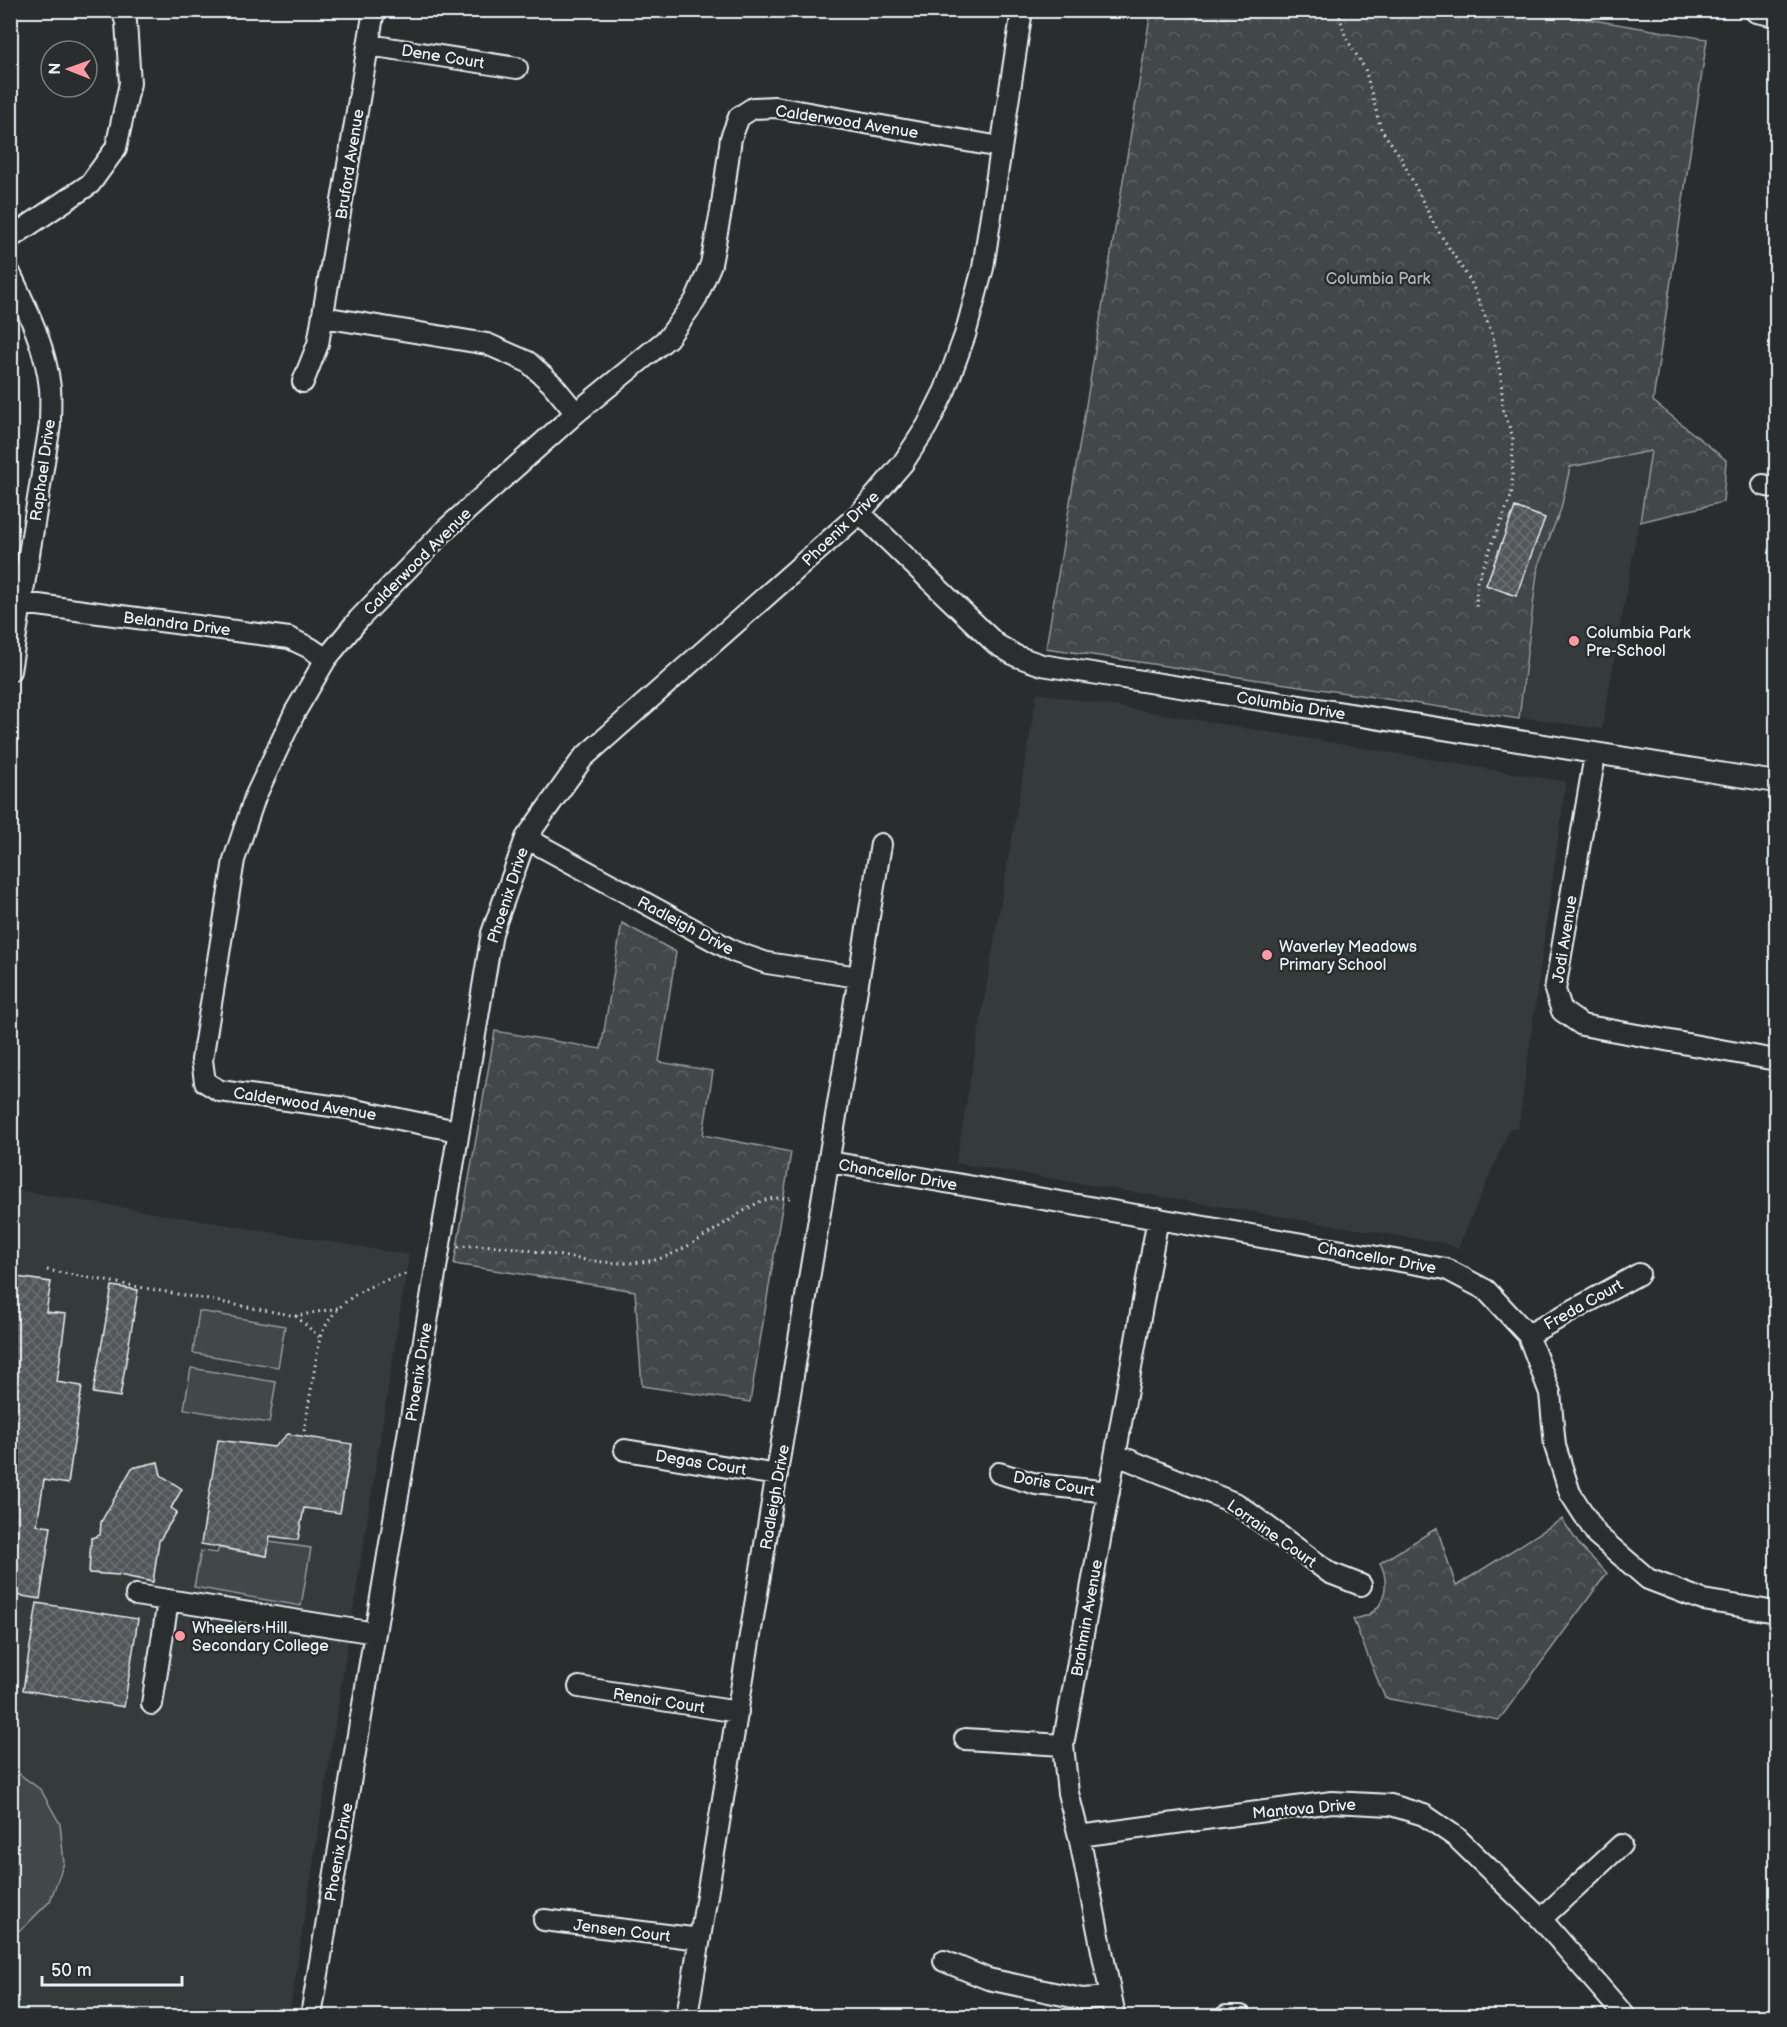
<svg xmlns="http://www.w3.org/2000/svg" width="1787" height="2027" font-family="'Balsamiq Sans',sans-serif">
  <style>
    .built { fill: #363a3b }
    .green { fill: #424648; stroke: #959ca0; stroke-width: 1.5 }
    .park { fill: url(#park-crowns); stroke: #959ca0; stroke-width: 1.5 }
    .building { fill: url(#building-cross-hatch); stroke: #e8f1f8; stroke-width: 1.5 }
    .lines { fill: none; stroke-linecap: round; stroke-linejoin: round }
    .minor-casing { stroke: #e8f1f8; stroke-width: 24 }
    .major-casing { stroke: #e8f1f8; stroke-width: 28 }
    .path { stroke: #e8f1f8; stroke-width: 3; stroke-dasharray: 1.5 4.5; stroke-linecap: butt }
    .minor { stroke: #2a2d2e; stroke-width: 20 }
    .major { stroke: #2a2d2e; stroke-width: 24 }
    .poi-dot { fill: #ff9aa2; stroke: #2a2d2e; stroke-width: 2 }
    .labels { text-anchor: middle; stroke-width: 5; stroke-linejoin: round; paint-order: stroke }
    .street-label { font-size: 16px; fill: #e8f1f8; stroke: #2a2d2e }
    .park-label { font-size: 16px; fill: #aeb5ba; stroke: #2a2d2e }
    .poi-label { font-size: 16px; fill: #e8f1f8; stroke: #2a2d2e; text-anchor: start }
  </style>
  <defs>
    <pattern id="park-crowns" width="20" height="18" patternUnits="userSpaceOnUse" patternTransform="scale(1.5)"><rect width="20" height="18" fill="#424648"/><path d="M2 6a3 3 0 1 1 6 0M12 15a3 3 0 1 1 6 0" fill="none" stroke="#5d6163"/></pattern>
    <pattern id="building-cross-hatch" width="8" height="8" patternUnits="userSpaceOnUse" patternTransform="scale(1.5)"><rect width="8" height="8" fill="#535759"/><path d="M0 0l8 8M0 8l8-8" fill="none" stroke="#6c7072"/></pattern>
  </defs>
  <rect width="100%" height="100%" fill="#2a2d2e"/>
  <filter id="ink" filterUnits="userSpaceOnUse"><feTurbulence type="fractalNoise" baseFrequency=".0167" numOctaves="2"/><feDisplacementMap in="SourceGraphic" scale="12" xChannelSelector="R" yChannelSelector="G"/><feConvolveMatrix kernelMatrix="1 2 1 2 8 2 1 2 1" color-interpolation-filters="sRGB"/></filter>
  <g filter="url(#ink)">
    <path class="built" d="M1651,452L1602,729L1521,717L1539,566L1562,508L1569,467Z
      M1037,693L1566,782L1518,1129L1510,1128L1458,1248L1443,1243L956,1163Z
      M10,1189L409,1255L289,2016H11Z"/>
    <path class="green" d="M199,1311L285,1326L278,1367L193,1353Z
      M191,1368L276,1382L269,1423L184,1409Z
      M269,1542L311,1548L301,1606L194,1587L201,1551L217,1553L219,1548L267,1556Z
      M11,1768L41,1790L60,1824L64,1863L50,1901L22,1929L11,1933Z"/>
    <path class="park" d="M1151,11H1539L1707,39L1653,401L1726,460L1723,502L1640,522L1651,451L1570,467L1561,509L1538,566L1519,719L1046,648Z
      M622,923L676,952L659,1062L713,1071L703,1135L791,1152L750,1402L642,1386L635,1291L454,1264L495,1031L601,1049Z
      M1562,1519L1580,1546L1607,1573L1499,1720L1385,1698L1353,1619C1358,1618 1364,1617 1368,1615C1387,1606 1389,1580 1380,1563L1437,1528L1456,1586Z"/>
    <path class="building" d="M1515,507L1545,518L1516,596L1486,585Z
      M10,1276L51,1282L46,1312L66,1314L57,1382L82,1386L68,1484L44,1480L37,1525L51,1527L40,1599L10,1594Z
      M112,1286L138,1290L120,1397L93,1393Z
      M288,1434L352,1444L340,1513L304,1508L298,1540L270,1536L267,1556L201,1544L218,1440L274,1447Z
      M158,1462L161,1475L182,1489L171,1508L177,1512L159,1541L153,1582L119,1575L89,1573L91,1538L100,1535L101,1522L132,1468Z
      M37,1603L138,1619L124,1707L23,1690Z"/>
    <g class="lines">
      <g class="minor-casing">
        <path id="minor" d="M369,45L517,68
          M10,238L90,184L116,148L130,83L126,22L122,10
          M10,273C27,309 46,348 50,388C51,400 50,413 50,425L10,671
          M323,317L487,344L528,362L552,384L576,413
          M303,382L318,344L374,10
          M1763,485L1776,488
          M860,513L996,644L1016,656L1042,665L1776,782
          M23,603L289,638L310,648L326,659
          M1595,755L1555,990L1562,1011L1582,1025L1776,1060
          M526,838L735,952L767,963L858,977
          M457,1131L346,1108L220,1091L205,1082L202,1060L234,860L255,797L295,712L326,659L359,619L446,529L576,413L668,338L695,301L711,264L721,211L731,138L739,117L753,108L775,107L1000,147
          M830,1162L1446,1269L1486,1290L1528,1335L1550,1393L1555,1446L1570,1493L1597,1535L1648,1579L1703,1600L1776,1612
          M1528,1335L1639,1274
          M625,1450L777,1475
          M1117,1455L1237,1504L1330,1573L1361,1585
          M999,1473L1036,1484L1109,1492
          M136,1595L375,1633
          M579,1687L738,1712
          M152,1704L168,1601
          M965,1739L1063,1745
          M1079,1836L1332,1802L1391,1805L1424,1815L1456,1837L1541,1919L1625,2016
          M1541,1919L1621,1845
          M544,1920L700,1939
          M944,1961L988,1979L1082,1999L1111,1997
          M311,2016L492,933L526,838L583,758L860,513L903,463L927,426L945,390L965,335L983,268L1022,10
          M687,2016L881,844
          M1115,2016L1079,1836L1068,1793L1063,1745L1158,1218
          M1226,2016H1241"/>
      </g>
      <g class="major-casing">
        <path id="major" d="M1757,10L1776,14"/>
      </g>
      <path class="path" d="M1338,10L1346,38L1365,69L1381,129L1400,156L1435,226L1471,282L1493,336L1501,377L1503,410L1513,437L1512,494L1477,582L1476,608
        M458,1247C521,1238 584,1271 649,1261C683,1256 729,1218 761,1201L774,1198H793
        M47,1270L296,1316L338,1308
        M296,1316L319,1337
        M304,1431L320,1337C336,1299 369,1284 406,1274"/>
      <use href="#minor" class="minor"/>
      <use href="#major" class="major"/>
    </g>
  </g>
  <g class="poi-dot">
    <circle cx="1574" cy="641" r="6"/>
    <circle cx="1267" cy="955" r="6"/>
    <circle cx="180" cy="1636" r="6"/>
  </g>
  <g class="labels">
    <g class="street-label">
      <text transform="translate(443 56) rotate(9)" y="6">Dene Court</text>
      <text transform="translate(847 121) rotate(9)" y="6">Calderwood Avenue</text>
      <text transform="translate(349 164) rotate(-81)" y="6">Bruford Avenue</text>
      <text transform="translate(42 470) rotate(-82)" y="6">Raphael Drive</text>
      <text transform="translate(840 528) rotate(-44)" y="6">Phoenix Drive</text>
      <text transform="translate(417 561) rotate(-45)" y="6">Calderwood Avenue</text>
      <text transform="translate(177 623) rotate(7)" y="6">Belandra Drive</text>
      <text transform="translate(1291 705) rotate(9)" y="6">Columbia Drive</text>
      <text transform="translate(507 895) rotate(-72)" y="6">Phoenix Drive</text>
      <text transform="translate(686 925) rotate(28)" y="6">Radleigh Drive</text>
      <text transform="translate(1564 939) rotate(-81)" y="6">Jodi Avenue</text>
      <text transform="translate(305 1103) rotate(9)" y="6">Calderwood Avenue</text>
      <text transform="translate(898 1174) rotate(10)" y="6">Chancellor Drive</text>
      <text transform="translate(1377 1257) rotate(10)" y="6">Chancellor Drive</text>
      <text transform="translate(1583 1304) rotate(-29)" y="6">Freda Court</text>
      <text transform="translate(418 1372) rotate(-81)" y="6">Phoenix Drive</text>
      <text transform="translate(701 1462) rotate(9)" y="6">Degas Court</text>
      <text transform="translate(1054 1483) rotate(10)" y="6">Doris Court</text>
      <text transform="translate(774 1497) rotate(-80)" y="6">Radleigh Drive</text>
      <text transform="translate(1272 1533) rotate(35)" y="6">Lorraine Court</text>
      <text transform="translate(1086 1618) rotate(-80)" y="6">Brahmin Avenue</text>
      <text transform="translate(659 1700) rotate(9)" y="6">Renoir Court</text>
      <text transform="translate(1304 1808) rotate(-5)" y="6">Mantova Drive</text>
      <text transform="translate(338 1852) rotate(-80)" y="6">Phoenix Drive</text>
      <text transform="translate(622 1930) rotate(7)" y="6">Jensen Court</text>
    </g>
    <g class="park-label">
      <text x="1378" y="284">Columbia Park</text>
    </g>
    <g class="poi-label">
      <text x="1586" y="638">Columbia Park<tspan x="1586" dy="18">Pre-School</tspan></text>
      <text x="1279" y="952">Waverley Meadows<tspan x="1279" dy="18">Primary School</tspan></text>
      <text x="192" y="1633">Wheelers Hill<tspan x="192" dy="18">Secondary College</tspan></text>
    </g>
  </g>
  <rect width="1787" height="2027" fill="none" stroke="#2a2d2e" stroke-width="36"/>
  <rect x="18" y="18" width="1751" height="1991" fill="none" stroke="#e8f1f8" stroke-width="2" filter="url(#ink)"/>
  <g transform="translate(69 69) rotate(271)"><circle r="28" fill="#2a2d2e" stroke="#767b7f" stroke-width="1.5"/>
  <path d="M0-4.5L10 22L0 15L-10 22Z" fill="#ff9aa2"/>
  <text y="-9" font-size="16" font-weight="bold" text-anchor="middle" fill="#e8f1f8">N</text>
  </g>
  <path d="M42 1976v9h140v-9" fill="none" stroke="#e8f1f8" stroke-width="3"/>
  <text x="51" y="1976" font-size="18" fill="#e8f1f8" stroke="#2a2d2e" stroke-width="4.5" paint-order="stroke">50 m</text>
</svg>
